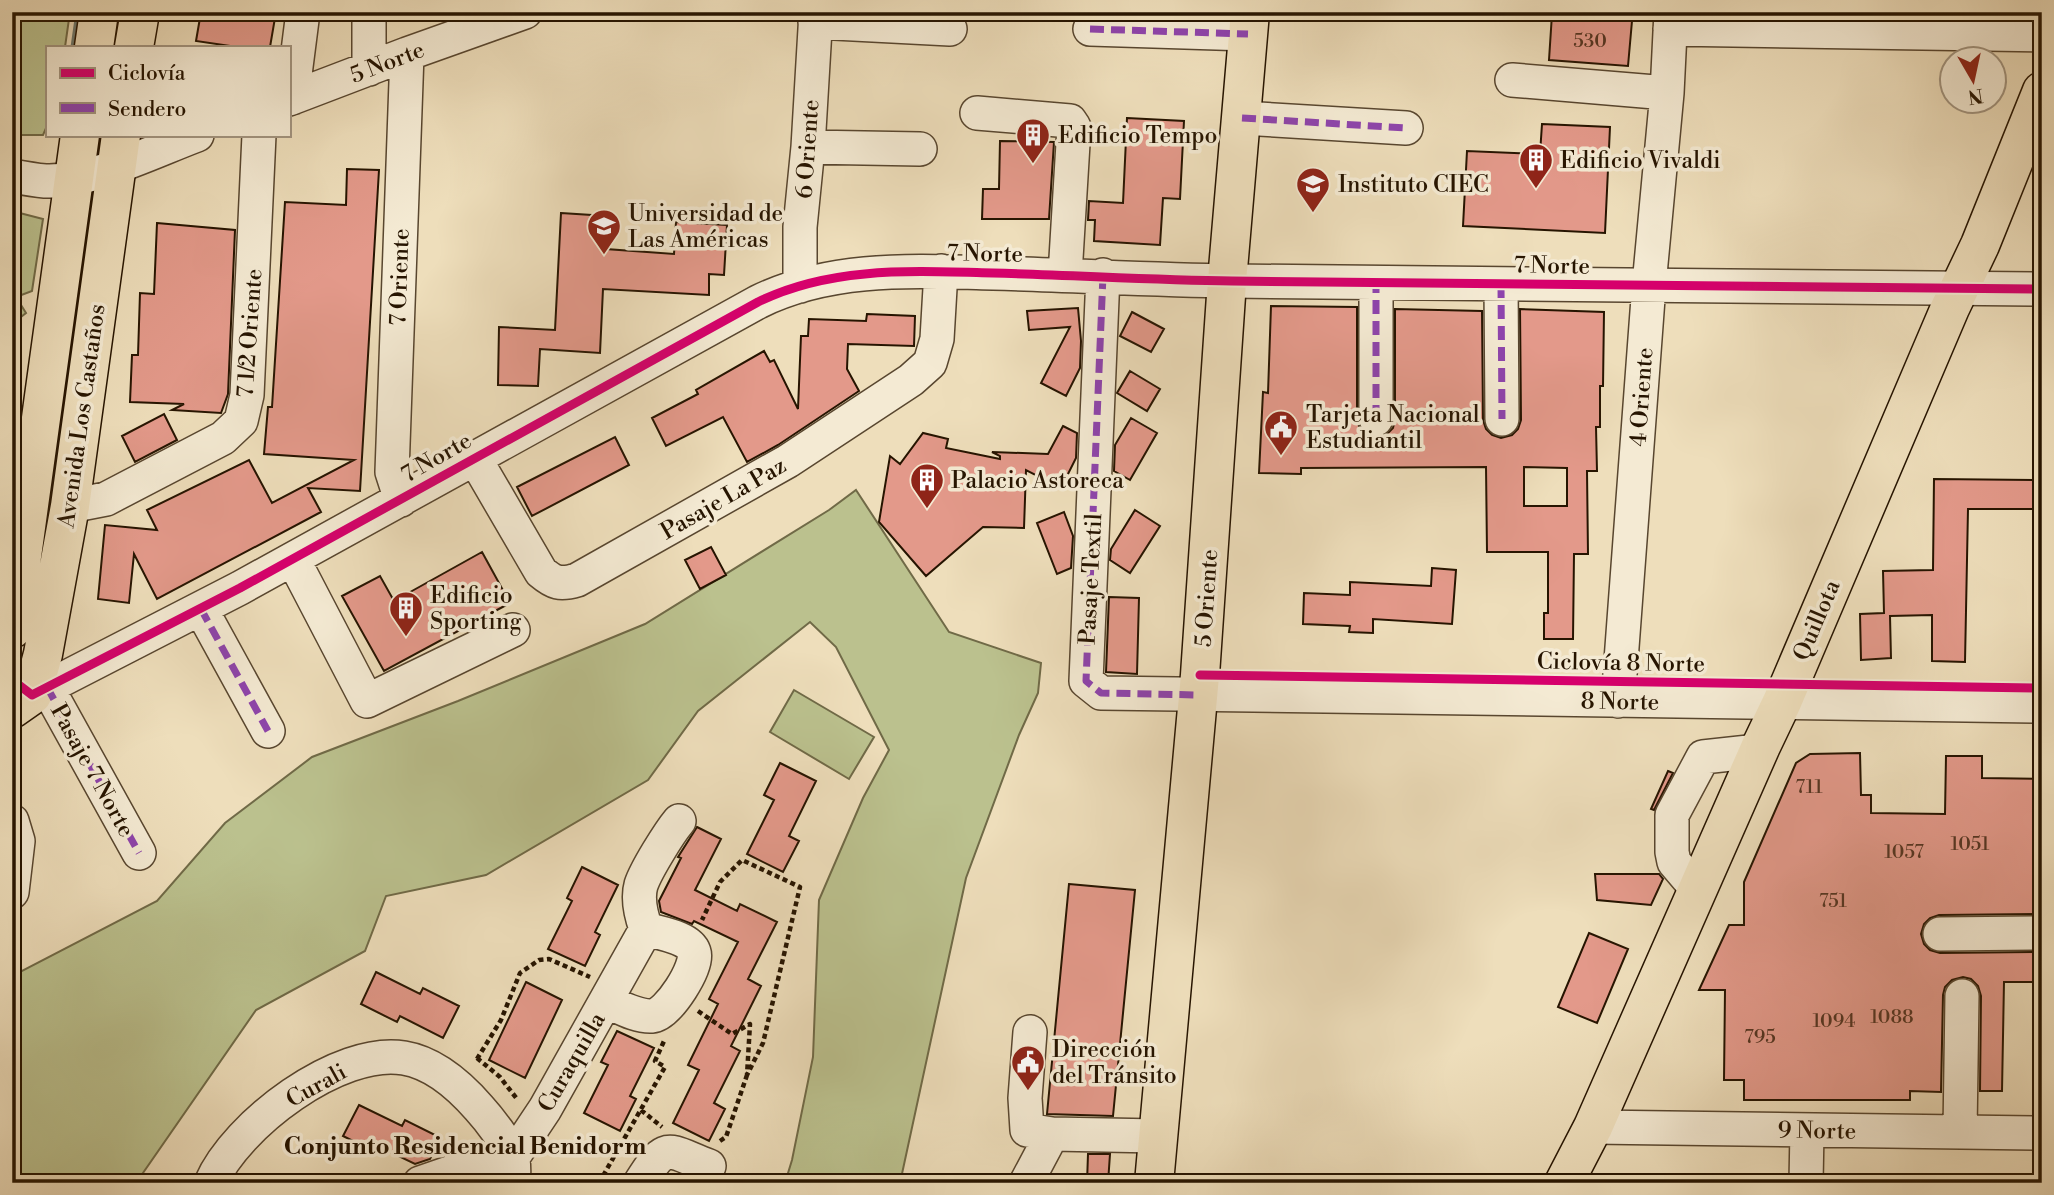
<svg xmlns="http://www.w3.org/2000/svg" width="2054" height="1195" font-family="'Libre Bodoni',serif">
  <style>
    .green { fill: #bbc18e; stroke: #706a47; stroke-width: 2 }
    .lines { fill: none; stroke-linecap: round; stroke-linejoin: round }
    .stream { stroke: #6c786e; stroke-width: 7 }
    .building { fill: #e3998a; stroke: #261400; stroke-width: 2; fill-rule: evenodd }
    .minor-casing { stroke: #58462f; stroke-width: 36 }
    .major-casing { stroke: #261400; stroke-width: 41 }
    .path { stroke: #261400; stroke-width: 4.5; stroke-dasharray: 5 3.5; stroke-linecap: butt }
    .minor { stroke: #f4ead3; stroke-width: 33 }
    .major { stroke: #eedebb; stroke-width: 38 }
    .quiet { stroke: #8e44ad; stroke-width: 7; stroke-dasharray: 14 7; stroke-linecap: butt }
    .cycleway-casing { stroke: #f4ead3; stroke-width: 13 }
    .cycleway { stroke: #d6006c; stroke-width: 9 }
    .labels { text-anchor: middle; stroke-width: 7; stroke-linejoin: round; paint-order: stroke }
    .number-label { font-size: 19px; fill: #553522 }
    .street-label { font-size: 23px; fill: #261400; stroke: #f4ead3 }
    .poi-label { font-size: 23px; fill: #261400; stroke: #f4ead3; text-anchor: start }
    .neighbourhood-label { font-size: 24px; font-weight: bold; fill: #261400; stroke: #f4ead3 }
  </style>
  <rect width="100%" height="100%" fill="#eedebb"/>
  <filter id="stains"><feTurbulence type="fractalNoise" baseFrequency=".00286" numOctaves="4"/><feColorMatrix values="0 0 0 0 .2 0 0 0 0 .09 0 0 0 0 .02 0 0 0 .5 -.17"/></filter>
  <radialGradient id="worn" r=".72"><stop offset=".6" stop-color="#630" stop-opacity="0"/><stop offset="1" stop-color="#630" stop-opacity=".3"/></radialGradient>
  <path class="green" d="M12,12H70L65,47H47V126L43,135H12Z
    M12,211L43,219L32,291L16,297L26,313L12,324Z
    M856,490L949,632L1041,663L1038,693L1019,735L966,878L900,1183H785L792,1160L813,1057L819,900L863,798L889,750L836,647L810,622L698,711L648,780L486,875L386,896L365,951L256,1010L136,1183H12V976L157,901L225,823L312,757L458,701L645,624L829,510Z
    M794,690L874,737L849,779L770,732Z"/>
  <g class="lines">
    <path class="stream" d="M74,47L79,12"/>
  </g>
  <path class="building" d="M201,12H276L270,47H237L196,41Z
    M1552,14L1632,21L1628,66L1549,60Z
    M1127,118L1184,121L1180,199L1163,198L1160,245L1094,241L1095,220H1088L1089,201L1123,203Z
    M1542,124L1610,127L1605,233L1463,226L1467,151L1540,154Z
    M1000,141L1054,142L1049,219H982L983,189H999Z
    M347,169L379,170L360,491L308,488L321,512L157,599L134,554L129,603L98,599L105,525L157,530L147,510L249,460L272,503L354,460L264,454L268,407H272L285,202L346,205Z
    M561,213L607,216L606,249L674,254L676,222L727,225L724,275L709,274V295L603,289L600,353L540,349L538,386L498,385L499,327L555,330Z
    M157,223L235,230L228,394L221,413L172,410L184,404L130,402L132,355H138L140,293L154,294Z
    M1271,306L1357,307V420L1360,429L1366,435L1375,438L1386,435L1393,428L1395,420V309L1482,311L1483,420L1486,429L1492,435L1501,438L1512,435L1518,429L1521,420L1520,309L1604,312L1603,386H1600V427H1596L1597,471H1587L1588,554H1574L1573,639H1544V613H1548V552H1487L1486,467L1301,468V474L1259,473L1263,392L1268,393ZM1524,467L1567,468V506H1524Z
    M1078,308L1081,341L1080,368L1066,396L1041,383L1070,327L1029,330L1027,311Z
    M1132,312L1164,329L1151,352L1120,336Z
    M867,314L915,316L914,346L848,344L847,369L859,391L778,445L747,462L723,417L666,446L652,418L698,394L696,390L764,351L770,362L774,360L798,409L801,336H808L809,319L866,321Z
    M1130,371L1160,389L1147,411L1117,393Z
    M164,414L177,440L135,462L122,436Z
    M1131,418L1157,433L1130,480L1114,471L1115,445Z
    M1063,426L1077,433L1076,458L1061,488L1026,470L1024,528L983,527L926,576L879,522L890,456L900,464L923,433L948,439L946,448L1000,459V456L992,452L1048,454Z
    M615,437L629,465L532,516L517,487Z
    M1934,479L2042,480V509H1968L1965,662L1932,661V615L1890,616L1891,658L1861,660L1860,614L1884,613L1883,571L1933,570Z
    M1135,510L1160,526L1130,573L1110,560L1111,549Z
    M1064,512L1073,536L1071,568L1057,574L1037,523Z
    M711,547L726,575L700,589L685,560Z
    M482,552L510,603L384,671L342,596L380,576L394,601Z
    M1432,568L1456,570L1452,624L1373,619V633L1349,632L1350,626L1303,624L1304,593L1350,595V582L1431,586Z
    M1109,597L1139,598L1137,674L1106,672Z
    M1860,753L1861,795H1871V813L1945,814L1946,756H1982V778L2042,779V914L1939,915L1930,918L1924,924L1921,934L1924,944L1930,950L1940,953L2042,952V982H2004L2002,1091H1980L1981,996L1978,986L1971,979L1963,977L1952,980L1945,987L1943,995L1941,1092L1910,1091V1100H1744V1080H1724L1725,990H1699L1729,925H1744V882L1796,763L1810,754Z
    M780,763L816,781L789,836L799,841L783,872L747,854L774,800L764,795Z
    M1668,771L1673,773L1654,810L1651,809Z
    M697,827L721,839L695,890L737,911L740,904L777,922L748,979L761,986L731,1046L740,1051L714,1103L725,1109L709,1141L673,1123L699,1070L688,1065L718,1004L709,999L738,942L694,921L692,924L661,912L659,901L681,858L678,857Z
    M582,867L618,885L595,932L600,935L585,966L548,949L572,901L567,898Z
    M1595,874H1659L1663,879L1651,905L1597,900Z
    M1069,884L1135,890L1113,1116L1047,1114Z
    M1589,933L1628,949L1597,1023L1558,1007Z
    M376,972L420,994L423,988L459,1006L443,1038L400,1016L397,1022L361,1004Z
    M526,982L562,1000L525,1078L489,1060Z
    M617,1031L654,1048L630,1096L636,1099L620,1131L584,1113L608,1065L601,1062Z
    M359,1105L402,1126L405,1120L441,1138L430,1159L415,1164L382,1148L379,1154L343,1136Z
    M1088,1154H1110L1108,1183H1087Z"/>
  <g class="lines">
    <g class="minor-casing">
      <path id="minor" d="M815,22L950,29
        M1090,29L1248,34
        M1670,29L2042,35
        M369,69V12
        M1512,80L1667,93
        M292,98L303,12
        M289,99L407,54L525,12
        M977,113L1070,121L1074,127L1065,275
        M1242,118L1406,128
        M808,147L920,149
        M12,176C23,178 34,180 45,181C90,183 154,151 197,135
        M1103,275L1086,681L1101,693L2042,706
        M1501,284L1502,419
        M800,286V227L808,147L816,12
        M1376,419V283
        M474,457L541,572C554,583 560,585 577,580L788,461L911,380L930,363L937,339L941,271
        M401,500L392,472L407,54
        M70,506L106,499L223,438L241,421L247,395L259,135
        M293,559L367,701L513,630
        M201,609L268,731
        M12,676L15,682L32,695L240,588L758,302C831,266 913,271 993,273C1073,275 1153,280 1232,281C1502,285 1772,287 2042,289
        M47,687L139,853
        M1618,701L1649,285L1667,93L1671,12
        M12,821L18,841L12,892
        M1697,889L1674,862L1672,852V815L1703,757L1758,751
        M1940,934L2042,933
        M606,1001C620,1007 637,1017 652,1016C668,1015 699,966 694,952C689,937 659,933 646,929
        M1030,1032L1025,1098L1027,1130L1052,1134
        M1593,1127L2042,1133
        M1960,1132L1962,996
        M211,1183C236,1125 339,1047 404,1058C434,1063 459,1085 479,1108C489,1119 507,1142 512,1156C515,1163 513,1175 514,1183
        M420,1183L472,1165L513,1157L545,1109L646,929C641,915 637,899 641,885C646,870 669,833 679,821
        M640,1183C667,1140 666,1150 709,1166
        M1026,1183L1052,1134L1158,1136
        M1806,1183L1807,1130"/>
    </g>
    <g class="major-casing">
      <path id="major" d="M94,47L99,12
        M134,47L140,12
        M12,629L80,135
        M12,709L32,695L43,654L70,506L121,135
        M1154,1183L1200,675L1227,281L1250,12
        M1564,1183L1593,1127L1761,746L1782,702L1950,308L1980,245L2042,91"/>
    </g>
    <path class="path" d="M698,1011L732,1034L750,1024L747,1075L763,1043L800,887L742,860L720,882L702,920
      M477,1058L500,1077L517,1099
      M477,1059L501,1020L520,973L539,960L549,959L590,977
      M641,1110L662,1127
      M720,1141L726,1137L747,1075
      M599,1183L665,1067L655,1061L664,1041"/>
    <use href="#minor" class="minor"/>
    <use href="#major" class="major"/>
    <path class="quiet" d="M1090,29L1248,34
      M1242,118L1406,128
      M1103,275L1086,681L1101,693L1198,695
      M1501,284L1502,419
      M1376,419V283
      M201,609L268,731
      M47,687L139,853
      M12,821L18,841L12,892"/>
    <g class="cycleway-casing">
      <path id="cycleway" d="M1200,675L2042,688
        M12,676L15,682L32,695L240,588L758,302C831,266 913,271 993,273C1073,275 1153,280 1232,281C1502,285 1772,287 2042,289"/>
    </g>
    <use href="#cycleway" class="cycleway"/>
  </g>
  <defs>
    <g id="building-pin" transform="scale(1.75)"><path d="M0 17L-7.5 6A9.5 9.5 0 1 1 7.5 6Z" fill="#8f2418" stroke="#f4ead3"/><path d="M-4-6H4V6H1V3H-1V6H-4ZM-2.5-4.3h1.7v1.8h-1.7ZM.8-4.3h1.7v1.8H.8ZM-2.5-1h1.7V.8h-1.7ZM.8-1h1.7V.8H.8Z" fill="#fff"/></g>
    <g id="school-pin" transform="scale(1.75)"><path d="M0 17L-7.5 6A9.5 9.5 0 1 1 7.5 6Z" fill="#8f2418" stroke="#f4ead3"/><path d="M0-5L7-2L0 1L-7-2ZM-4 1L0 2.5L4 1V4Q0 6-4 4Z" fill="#fff"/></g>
    <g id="university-pin" transform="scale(1.75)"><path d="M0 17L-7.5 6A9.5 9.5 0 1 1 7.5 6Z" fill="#8f2418" stroke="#f4ead3"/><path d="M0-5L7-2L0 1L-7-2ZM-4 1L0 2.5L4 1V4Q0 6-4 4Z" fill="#fff"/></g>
    <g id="civic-pin" transform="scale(1.75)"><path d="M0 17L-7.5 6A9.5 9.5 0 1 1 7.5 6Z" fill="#8f2418" stroke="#f4ead3"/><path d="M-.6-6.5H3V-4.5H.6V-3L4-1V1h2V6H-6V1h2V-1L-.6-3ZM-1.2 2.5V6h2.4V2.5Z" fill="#fff"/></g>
  </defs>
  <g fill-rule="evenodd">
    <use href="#building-pin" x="1033" y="135"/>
    <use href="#building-pin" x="1536" y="160"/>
    <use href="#school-pin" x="1313" y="184"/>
    <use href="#university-pin" x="604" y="226"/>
    <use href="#civic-pin" x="1281" y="427"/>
    <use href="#building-pin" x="927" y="480"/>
    <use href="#building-pin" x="406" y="608"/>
    <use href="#civic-pin" x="1028" y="1062"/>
  </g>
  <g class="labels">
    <g class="number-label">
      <text x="1590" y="47">530</text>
      <text x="1809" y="793">711</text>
      <text x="1970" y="850">1051</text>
      <text x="1904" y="858">1057</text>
      <text x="1833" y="907">751</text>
      <text x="1892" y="1023">1088</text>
      <text x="1834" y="1027">1094</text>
      <text x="1760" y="1043">795</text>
    </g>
    <g class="street-label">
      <text transform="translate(387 62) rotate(-21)" y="8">5 Norte</text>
      <text transform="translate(807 149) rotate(-86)" y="8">6 Oriente</text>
      <text transform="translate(985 253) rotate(1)" y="8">7 Norte</text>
      <text transform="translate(1552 265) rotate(1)" y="8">7 Norte</text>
      <text transform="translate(399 277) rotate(-88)" y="8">7 Oriente</text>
      <text transform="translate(249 333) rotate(-86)" y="8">7 1/2 Oriente</text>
      <text transform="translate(1641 397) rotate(-86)" y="8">4 Oriente</text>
      <text transform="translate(81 416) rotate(-82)" y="8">Avenida Los Castaños</text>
      <text transform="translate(436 457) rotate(-30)" y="8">7 Norte</text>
      <text transform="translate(723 498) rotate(-30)" y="8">Pasaje La Paz</text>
      <text transform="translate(1090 579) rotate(-87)" y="8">Pasaje Textil</text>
      <text transform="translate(1206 598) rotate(-86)" y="8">5 Oriente</text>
      <text transform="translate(1816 620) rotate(-67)" y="8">Quillota</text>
      <text transform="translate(1621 662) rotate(1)" y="8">Ciclovía 8 Norte</text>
      <text transform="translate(1620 701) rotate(1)" y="8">8 Norte</text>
      <text transform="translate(93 770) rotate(61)" y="8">Pasaje 7 Norte</text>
      <text transform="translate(571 1062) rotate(-60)" y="8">Curaquilla</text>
      <text transform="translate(316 1085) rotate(-29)" y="8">Curali</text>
      <text transform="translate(1817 1130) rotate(1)" y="8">9 Norte</text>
    </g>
    <g class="poi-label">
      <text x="1058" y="143">Edificio Tempo</text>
      <text x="1560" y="168">Edificio Vivaldi</text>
      <text x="1338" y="192">Instituto CIEC</text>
      <text x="628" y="221">Universidad de<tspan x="628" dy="26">Las Américas</tspan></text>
      <text x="1306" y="422">Tarjeta Nacional<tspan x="1306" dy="26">Estudiantil</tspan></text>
      <text x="951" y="488">Palacio Astoreca</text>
      <text x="430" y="603">Edificio<tspan x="430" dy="26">Sporting</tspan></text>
      <text x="1052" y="1057">Dirección<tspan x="1052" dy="26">del Tránsito</tspan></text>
    </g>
    <g class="neighbourhood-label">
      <text x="465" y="1154">Conjunto Residencial Benidorm</text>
    </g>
  </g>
  <rect width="2054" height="1195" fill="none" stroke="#eedebb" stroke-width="42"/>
  <rect x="14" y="14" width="2026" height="1167" fill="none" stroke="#261400" stroke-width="3.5"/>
  <rect x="21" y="21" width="2012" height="1153" fill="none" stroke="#261400" stroke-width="2"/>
  <rect x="46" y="46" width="245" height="91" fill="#f4ead3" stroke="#a2947f" stroke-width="2"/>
  <rect x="60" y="68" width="35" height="10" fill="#d6006c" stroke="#a2947f" stroke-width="2"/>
  <text x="108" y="80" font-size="21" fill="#261400">Ciclovía</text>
  <rect x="60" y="103" width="35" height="10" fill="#8e44ad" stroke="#a2947f" stroke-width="2"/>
  <text x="108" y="116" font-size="21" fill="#261400">Sendero</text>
  <g transform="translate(1973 80) rotate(171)"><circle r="33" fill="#f4ead3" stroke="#a2947f" stroke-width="2"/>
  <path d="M0-5L12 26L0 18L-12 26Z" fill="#8f2418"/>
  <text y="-10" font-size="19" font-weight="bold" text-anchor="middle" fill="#261400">N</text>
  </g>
  <rect width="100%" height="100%" filter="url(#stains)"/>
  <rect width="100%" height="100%" fill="url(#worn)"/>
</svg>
